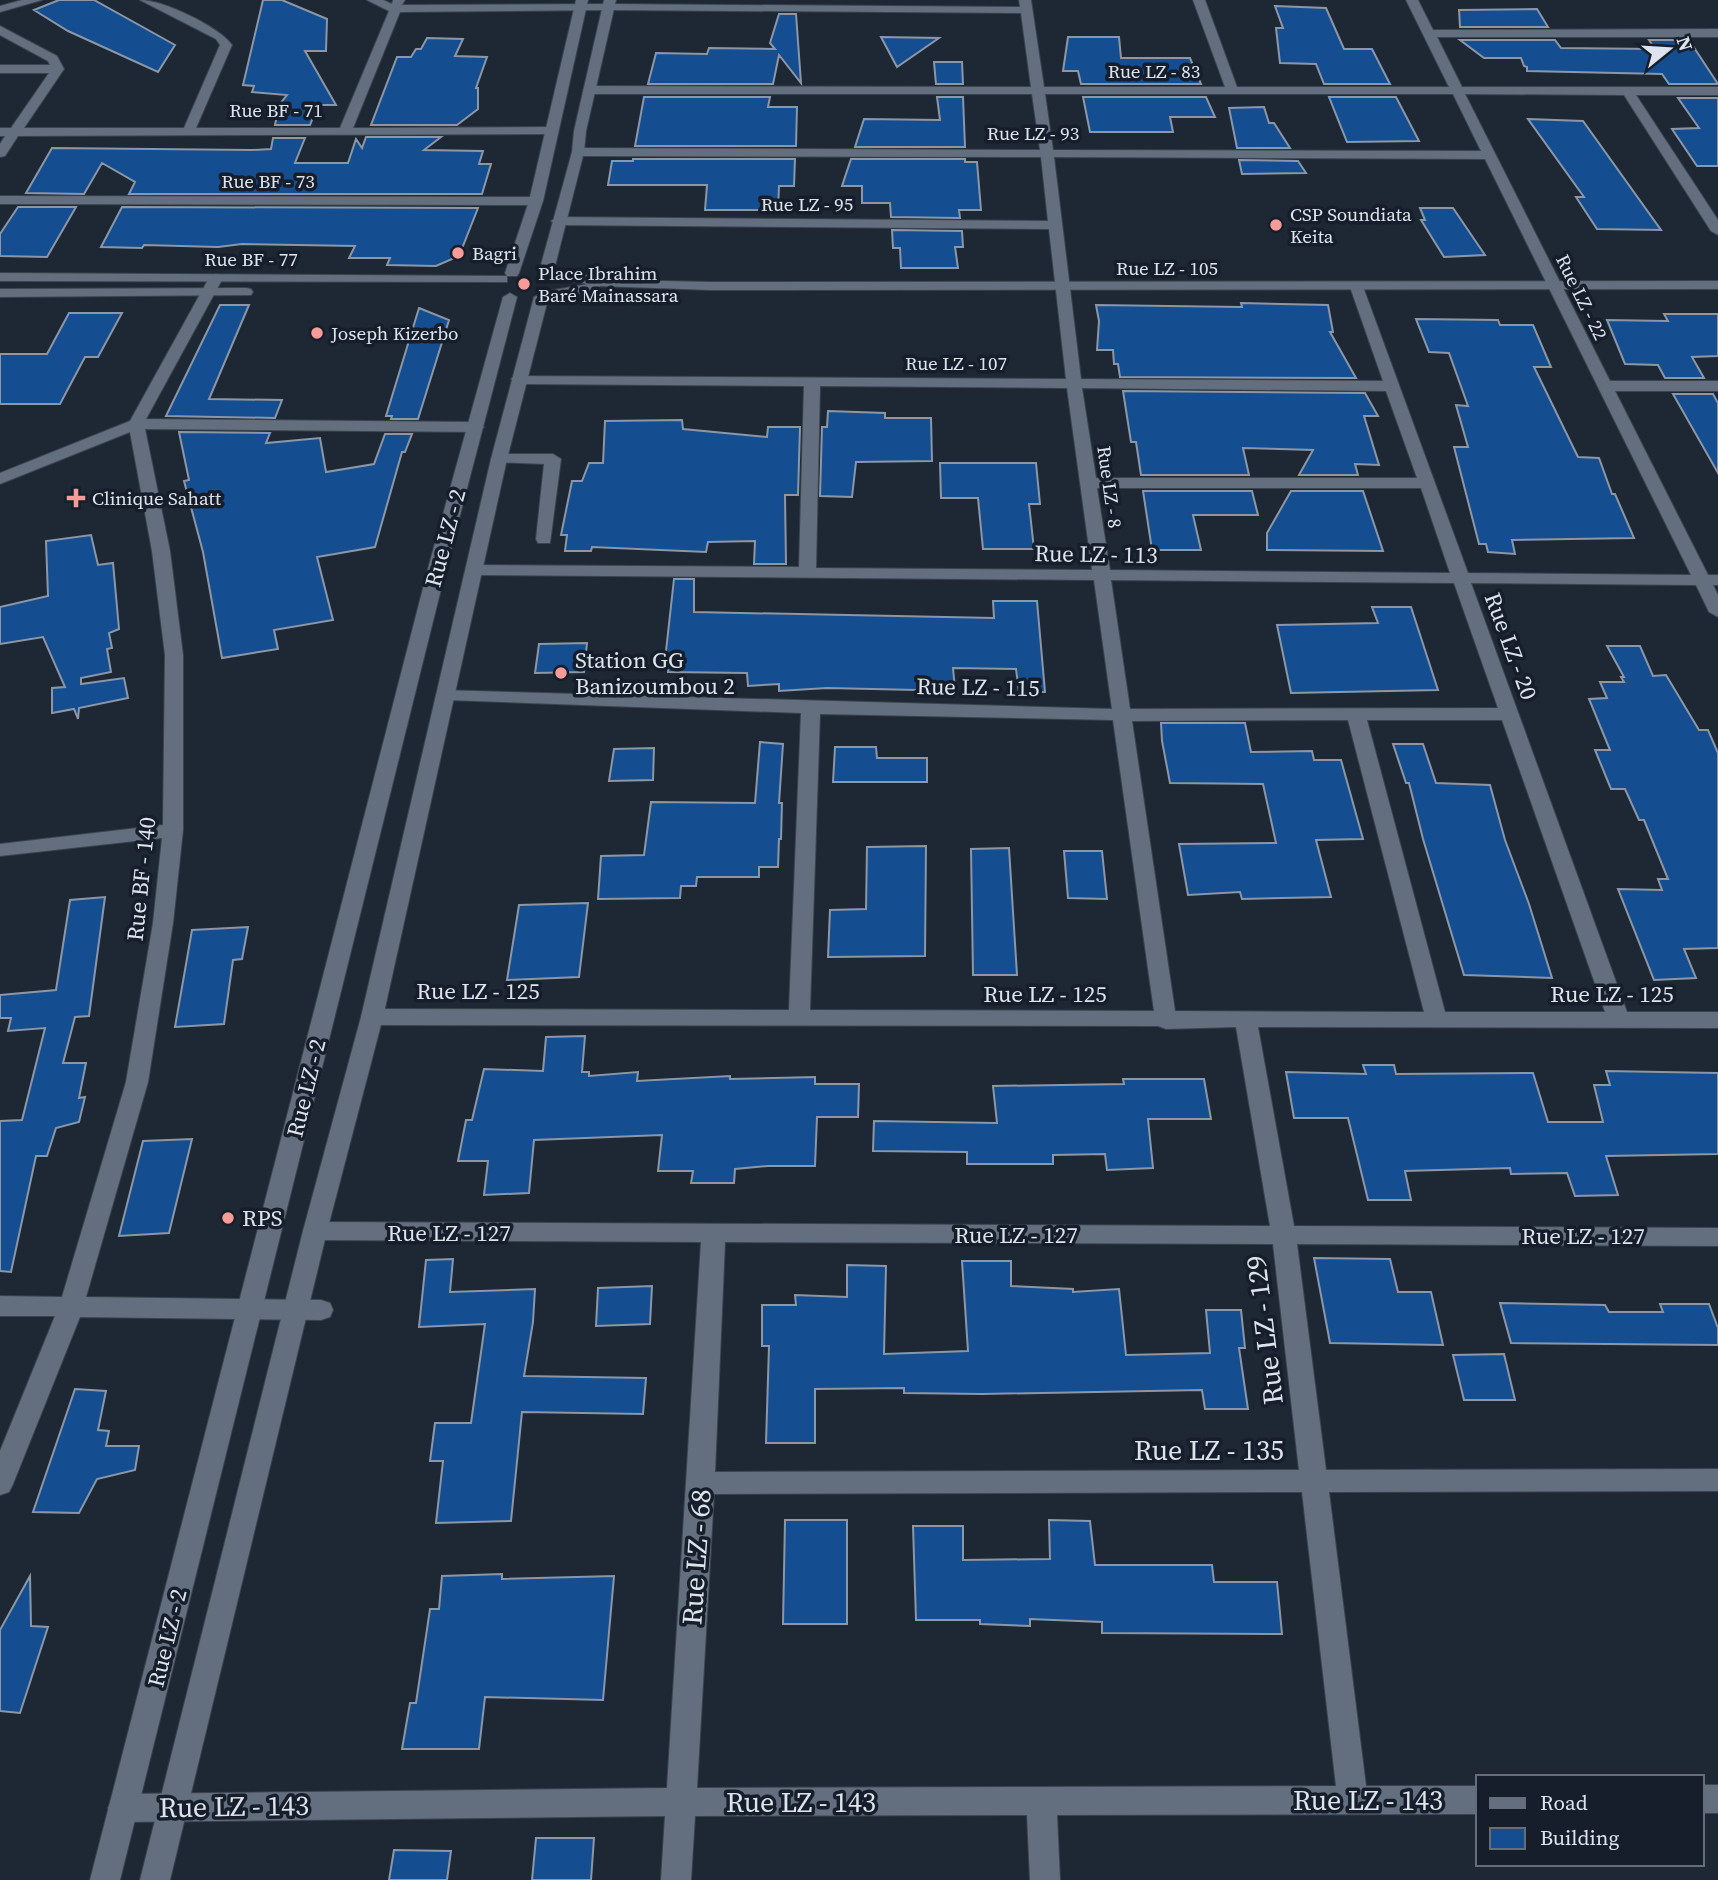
<svg xmlns="http://www.w3.org/2000/svg" width="1718" height="1880" font-family="'Source Serif 4',serif">
  <style>
    .building { fill: #154d91; stroke: #8b97a7; stroke-width: 2 }
    .lines { fill: none; stroke-linecap: round; stroke-linejoin: round }
    .street-casing { stroke: #3b434e; stroke-width: 2 }
    .secondary-casing { stroke: #3b434e; stroke-width: 2 }
    .street { fill: #636f7e; fill-rule: evenodd }
    .secondary { fill: #636f7e; fill-rule: evenodd }
    .poi-dot { fill: #f59b98; stroke: #151e2a; stroke-width: 2.5 }
    .labels { text-anchor: middle; stroke-width: 7; stroke-linejoin: round; paint-order: stroke }
    .far-street-label { font-size: 19px; fill: #dee4ed; stroke: #151e2a }
    .far-poi-label { font-size: 19px; fill: #dee4ed; stroke: #151e2a; text-anchor: start }
    .street-label { font-size: 23px; fill: #dee4ed; stroke: #151e2a }
    .poi-label { font-size: 23px; fill: #dee4ed; stroke: #151e2a; text-anchor: start }
    .near-street-label { font-size: 28px; fill: #dee4ed; stroke: #151e2a }
  </style>
  <rect width="100%" height="100%" fill="#1e2834"/>
  <path class="building" d="M59,0H94L175,45L158,72L68,31L34,10Z
    M263,0H282L327,19L326,51H305L336,105H318L310,125H275L279,105L287,95L252,92L254,86L243,85Z
    M1275,6L1326,8L1344,49H1372L1390,84H1324L1316,64L1280,63L1276,28H1283Z
    M1537,9L1548,27H1460L1459,10Z
    M779,14H796L801,83L779,55L773,84H648L656,53L707,54L709,48L775,49L770,43Z
    M881,37L939,38L897,67Z
    M1068,37H1119L1121,58H1190L1201,84H1081L1078,71H1063Z
    M427,38L463,39L455,56L487,57L476,88H478V109L457,125H371L397,57H411L416,49H421Z
    M1460,40H1555L1561,48L1655,49L1649,40H1689L1718,84H1669L1662,74L1527,71V67L1524,66L1521,58H1484Z
    M934,62H962L963,84H936Z
    M644,97H770L768,107H797L796,146H635Z
    M937,97H963L965,147H855L864,119L940,120Z
    M1083,97H1206L1215,117H1170L1173,132H1090Z
    M1329,97H1396L1419,141L1347,142Z
    M1678,98H1718V166H1697L1672,129L1699,128Z
    M1264,107L1269,123H1274L1290,148H1237L1229,108Z
    M1528,119L1583,121L1661,230L1597,229L1576,197H1584Z
    M366,137H441L424,150L483,151L479,164H491L482,194H129L135,182L102,163L84,194L26,193L52,148L252,150L271,149L273,138H305L295,163H348L356,139L362,148Z
    M633,159H795L794,186H779L778,210H705L707,185H608L612,161H633Z
    M851,159H965V162H977L981,210H959L960,218L891,217L890,203H862V186H842Z
    M1239,160L1298,161L1306,173L1242,174Z
    M18,207H76L47,257L0,256V234Z
    M122,207L478,208L459,256L436,266L387,265L390,258H349L355,246L242,244L218,247L144,245L142,248L101,247Z
    M1420,208H1453L1485,255L1444,257L1421,220H1425Z
    M892,230L962,231L963,247H955L958,268H901L900,248H893Z
    M1241,303L1328,305L1333,332H1330L1356,378L1120,377L1118,364H1114L1113,350H1097L1099,321L1096,305L1242,307Z
    M220,305H249L209,399L282,400L275,418L166,416Z
    M419,308L449,320L418,419H391L392,416H386Z
    M69,313H122L98,357H85L60,404H0V354H47Z
    M1664,314H1718V356L1692,357L1704,378H1665L1658,365L1625,364L1607,320L1668,321Z
    M1416,319L1498,320L1500,325H1533L1551,367H1534L1578,457L1599,458L1612,494H1615L1634,538L1512,540L1515,554L1488,552L1486,544H1479L1454,447H1468L1456,405L1468,406L1449,353L1429,352Z
    M1123,391L1365,393L1378,416H1364L1379,465L1355,464L1358,475H1299L1313,450L1243,448L1249,475H1141L1136,442H1131Z
    M1673,394H1713L1718,403V473Z
    M828,411L885,413V418H931L932,461L856,462L852,497L820,496L822,427H827Z
    M682,420L683,429L767,437L768,427H800L798,495H785L786,564H754L755,541L708,542L706,552L592,547L591,551H565L567,535H561L572,481H582L589,463H603L605,421Z
    M179,432L270,433L266,443L320,438L326,472L374,464L385,434H412L405,452H402L375,547L317,557L333,620L274,630L278,649L222,658L203,552L184,481L189,480Z
    M940,463H1036L1040,504H1029L1034,549H983L978,498H941Z
    M1143,491H1252L1258,515H1193L1201,550H1152Z
    M1291,491H1363L1383,551L1267,550V533Z
    M91,535L98,565L113,563L119,629L109,633L112,648L107,649L111,672L81,678V684L124,678L128,698L79,708L78,719L74,709L52,713V688L65,687L43,637L0,644V607L48,596L46,541Z
    M674,579H694V612L994,618L993,601H1037L1045,692H1019L1016,669L953,668L955,689L917,690L827,688L779,691V684L748,686L747,673L668,672L669,660H665Z
    M1372,607H1411L1438,690L1291,693L1277,625L1378,623Z
    M587,643L584,672L535,673L539,644Z
    M1607,646H1640L1653,676L1666,675L1699,730H1708L1718,753V948L1684,949L1696,978L1654,980L1618,889L1662,890L1658,879H1668L1644,820H1639L1625,789H1611L1595,750H1610L1589,699L1607,698L1600,682H1624L1621,677H1624Z
    M1161,723H1245L1251,752L1312,751L1314,760H1341L1363,839L1316,840L1331,897L1242,899L1240,892L1188,895L1179,844L1276,843L1263,784L1170,783L1162,741Z
    M760,742L783,744L779,803H782L781,839H779L778,867H759V877H697L696,886H681L680,898L598,899L601,856L644,855L651,802L755,803Z
    M1393,744H1423L1436,783L1490,785L1505,840L1529,904L1552,978L1464,975L1423,839L1409,783H1406Z
    M835,747H876L877,758H927V782H833Z
    M654,748L653,780L609,781L614,749Z
    M926,846L925,956L828,957L830,910L866,909L867,847Z
    M1009,848L1017,975H973L971,849Z
    M1064,851H1102L1107,899L1068,898Z
    M105,897L89,1016L75,1017L63,1063H86L79,1098L85,1097L79,1122L56,1128L47,1156H36L11,1272L0,1271V1121L22,1120L45,1028L8,1031L11,1018H0V995L56,990L70,900Z
    M588,903L579,977L507,980L519,905Z
    M248,927L242,959L233,960L224,1024L175,1027L192,930Z
    M585,1036L582,1072H589V1076L638,1072L637,1081L730,1076V1079L815,1077V1084H859L858,1117H817L815,1166H768L735,1169L734,1183H691L693,1171H658L662,1135L534,1140L529,1193L484,1195L488,1161H458L466,1120H472L484,1069L543,1071L546,1037Z
    M1363,1065H1394L1396,1074L1533,1073L1548,1122H1603L1594,1085H1610L1606,1071L1718,1073V1154L1606,1156L1618,1195L1575,1196L1567,1173L1511,1174L1510,1168L1405,1171L1411,1200H1368L1348,1118H1294L1286,1072L1366,1074Z
    M1123,1079H1204L1211,1119H1148L1153,1168L1107,1170L1105,1154L1053,1155V1164H967V1152L873,1151L874,1121L997,1123L993,1086L1124,1084Z
    M192,1139L169,1233L119,1236L143,1141Z
    M1314,1258L1390,1259L1398,1292H1431L1443,1345L1330,1343Z
    M453,1259L450,1292L535,1289L533,1322L524,1376L646,1378L643,1414L522,1412L511,1521L436,1523L443,1461H430L435,1423H471L485,1324L419,1327L426,1260Z
    M962,1261H1011V1286L1073,1289V1292L1119,1289L1126,1355L1210,1353L1206,1310H1241L1245,1348H1239L1248,1409H1205L1202,1390L982,1394L904,1393V1388L815,1389V1443H766L769,1346H762V1305H796L795,1295L847,1297V1265L886,1266L884,1354L968,1351Z
    M652,1286L650,1324L596,1326L598,1288Z
    M1500,1303L1605,1305L1609,1312H1663L1660,1304H1709L1718,1328V1345L1511,1343Z
    M1504,1354L1515,1400H1464L1453,1355Z
    M75,1389L106,1391L98,1430L109,1431L106,1446H139L135,1470L97,1479L79,1513L33,1512Z
    M785,1520H847V1624H783Z
    M1049,1520L1090,1521L1095,1565H1212L1214,1582H1277L1282,1634L1102,1633V1622L1030,1619V1626L980,1624V1620H916L913,1526H963V1560L1050,1559Z
    M502,1574V1579L614,1576L603,1700L485,1697L479,1749H402L410,1703H416L430,1609H439L442,1576Z
    M30,1576L31,1626L48,1627L20,1713L0,1711V1630Z
    M536,1838H594L591,1880H532Z
    M394,1850L451,1851L447,1880H389Z"/>
  <g class="lines">
    <g class="street-casing">
      <path id="street" d="M22,0H42L0,12V6Z
        M140,0C163,0 218,26 232,45L196,128H340L389,11L367,0H383L392,4L393,0H405L402,5L608,4L1020,7L1019,0H1031L1044,87H1225L1193,0H1205L1237,87H1449L1406,0H1418L1433,30L1718,29V37H1437L1462,87H1718V95H1636L1718,220V235L1711,231L1624,95L1465,94L1610,381H1718V391H1615L1708,575H1718V585H1713L1718,595V617L1709,612L1696,585L1471,583L1627,1012H1718V1028L1258,1027L1294,1226L1718,1228V1246L1297,1244L1326,1470L1718,1469V1491L1329,1492L1366,1786H1478V1814L1057,1815L1060,1880H1030L1027,1815L695,1816L691,1880H661L665,1816L123,1822L112,1818L108,1808L112,1798L123,1794L667,1788L701,1242L315,1240L307,1237L303,1231L307,1225L315,1222L1270,1226L1236,1027L1166,1029L1158,1026L372,1025L364,1022L361,1017L364,1012L372,1009L789,1010L801,713L447,700L440,698L438,694L440,690L1112,709L1094,580L475,575L466,570L475,565L799,567L804,386L519,384L511,379L514,376L1066,379L1049,229L558,225L551,221L558,217L1048,221L1041,157L578,156L572,152L578,148L1040,150L1032,94H589L583,90L589,86L1031,87L1021,13L608,10L400,12L353,128L552,127L558,131L556,134L18,136L5,156L0,157V144L5,136H0V128H11L49,73H0V65H50L48,61L0,35V26L57,56L64,69L24,128H184L220,45L216,39ZM1045,94H1453L1481,151L1053,150ZM1054,157L1485,159L1691,575L1468,573L1362,284L1357,283L1350,287L1383,381L1081,379ZM820,386L1067,388L1092,570L816,568ZM1082,388L1386,391L1417,478H1096ZM1097,488H1421L1450,573L1110,570ZM1111,580L1454,583L1498,708L1130,709ZM820,714L1113,720L1154,1011L810,1010ZM1348,720L1424,1012L1175,1011L1132,721ZM1367,720H1502L1605,1012H1445ZM725,1242L1273,1244L1299,1470L715,1472ZM1302,1492L1336,1786L697,1788L714,1494Z
        M0,196L536,197L543,201L536,205L0,204Z
        M216,274L223,278L146,419L476,422L484,427L476,432L145,429L170,551L183,655V830L173,923L148,1082L86,1297L321,1300L330,1303L333,1310L330,1317L321,1320L80,1317L13,1484L9,1492L0,1495V1451L55,1316H0V1296L62,1297L126,1082L153,923L162,838L0,856V844L163,825L165,655L152,551L130,432L0,484V473L130,421L209,278Z
        M499,454H553L561,459L550,543H538L536,539L544,464L493,462L491,459Z
        M1702,1785H1718V1813H1702Z"/>
    </g>
    <g class="secondary-casing">
      <path id="secondary" d="M576,0H588L543,201L519,273L517,276H507V282L0,281V273L507,276L505,273L529,201Z
        M604,0H616L586,131L584,152L554,270L617,280L710,282L1718,281V289L710,290L600,286L599,290L548,299L507,459L383,1017L327,1231L170,1880H140L303,1231L361,1017L491,459L534,297L548,291L588,284L552,278L539,272L572,152L574,131Z
        M246,288L251,289L253,292L251,295L0,297V289Z
        M510,293L517,297L447,565L120,1880H90L429,565L503,297Z"/>
    </g>
    <use href="#street" class="street"/>
    <use href="#secondary" class="secondary"/>
  </g>
  <g class="poi-dot">
    <circle cx="1276" cy="225" r="7"/>
    <circle cx="458" cy="253" r="7"/>
    <circle cx="524" cy="284" r="7"/>
    <circle cx="317" cy="333" r="7"/>
    <path d="M72.5 487.5h7v7h7v7h-7v7h-7v-7h-7v-7h7z"/>
    <circle cx="561" cy="673" r="7"/>
    <circle cx="228" cy="1218" r="7"/>
  </g>
  <g class="labels">
    <g class="far-street-label">
      <text x="1154" y="78">Rue LZ - 83</text>
      <text x="276" y="117">Rue BF - 71</text>
      <text x="1033" y="140">Rue LZ - 93</text>
      <text x="268" y="188">Rue BF - 73</text>
      <text x="807" y="211">Rue LZ - 95</text>
      <text x="251" y="266">Rue BF - 77</text>
      <text x="1167" y="275">Rue LZ - 105</text>
      <text transform="translate(1582 297) rotate(64)" y="7">Rue LZ - 22</text>
      <text x="956" y="370">Rue LZ - 107</text>
      <text transform="translate(1110 487) rotate(82)" y="7">Rue LZ - 8</text>
    </g>
    <g class="far-poi-label">
      <text x="1290" y="221">CSP Soundiata<tspan x="1290" dy="22">Keita</tspan></text>
      <text x="472" y="260">Bagri</text>
      <text x="538" y="280">Place Ibrahim<tspan x="538" dy="22">Baré Mainassara</tspan></text>
      <text x="331" y="340">Joseph Kizerbo</text>
      <text x="92" y="505">Clinique Sahatt</text>
    </g>
    <g class="street-label">
      <text transform="translate(445 538) rotate(-75)" y="8">Rue LZ - 2</text>
      <text transform="translate(1096 554) rotate(1)" y="8">Rue LZ - 113</text>
      <text transform="translate(1511 646) rotate(70)" y="8">Rue LZ - 20</text>
      <text transform="translate(978 687) rotate(1)" y="8">Rue LZ - 115</text>
      <text transform="translate(141 879) rotate(-84)" y="8">Rue BF - 140</text>
      <text x="478" y="999">Rue LZ - 125</text>
      <text x="1045" y="1002">Rue LZ - 125</text>
      <text x="1612" y="1002">Rue LZ - 125</text>
      <text transform="translate(306 1088) rotate(-76)" y="8">Rue LZ - 2</text>
      <text x="449" y="1241">Rue LZ - 127</text>
      <text x="1016" y="1243">Rue LZ - 127</text>
      <text x="1583" y="1244">Rue LZ - 127</text>
      <text transform="translate(167 1638) rotate(-76)" y="8">Rue LZ - 2</text>
    </g>
    <g class="poi-label">
      <text x="575" y="668">Station GG<tspan x="575" dy="26">Banizoumbou 2</tspan></text>
      <text x="242" y="1226">RPS</text>
    </g>
    <g class="near-street-label">
      <text transform="translate(1264 1330) rotate(-97)" y="10">Rue LZ - 129</text>
      <text x="1209" y="1460">Rue LZ - 135</text>
      <text transform="translate(696 1557) rotate(-86)" y="10">Rue LZ - 68</text>
      <text x="1368" y="1810">Rue LZ - 143</text>
      <text x="801" y="1812">Rue LZ - 143</text>
      <text transform="translate(234 1806) rotate(-1)" y="10">Rue LZ - 143</text>
    </g>
  </g>
  <rect x="1476" y="1775" width="228" height="91" fill="#151e2a" stroke="#656d78" stroke-width="2"/>
  <rect x="1490" y="1798" width="35" height="10" fill="#636f7e" stroke="#656d78" stroke-width="2"/>
  <text x="1540" y="1810" font-size="21" fill="#dee4ed">Road</text>
  <rect x="1490" y="1828" width="35" height="21" fill="#154d91" stroke="#656d78" stroke-width="2"/>
  <text x="1540" y="1845" font-size="21" fill="#dee4ed">Building</text>
  <g transform="translate(1669 49) rotate(72)" stroke="#151e2a" stroke-width="5" paint-order="stroke">
  <path d="M0-5L12 26L0 18L-12 26Z" fill="#dee4ed"/>
  <text y="-10" font-size="19" font-weight="bold" text-anchor="middle" fill="#dee4ed">N</text>
  </g>
</svg>
